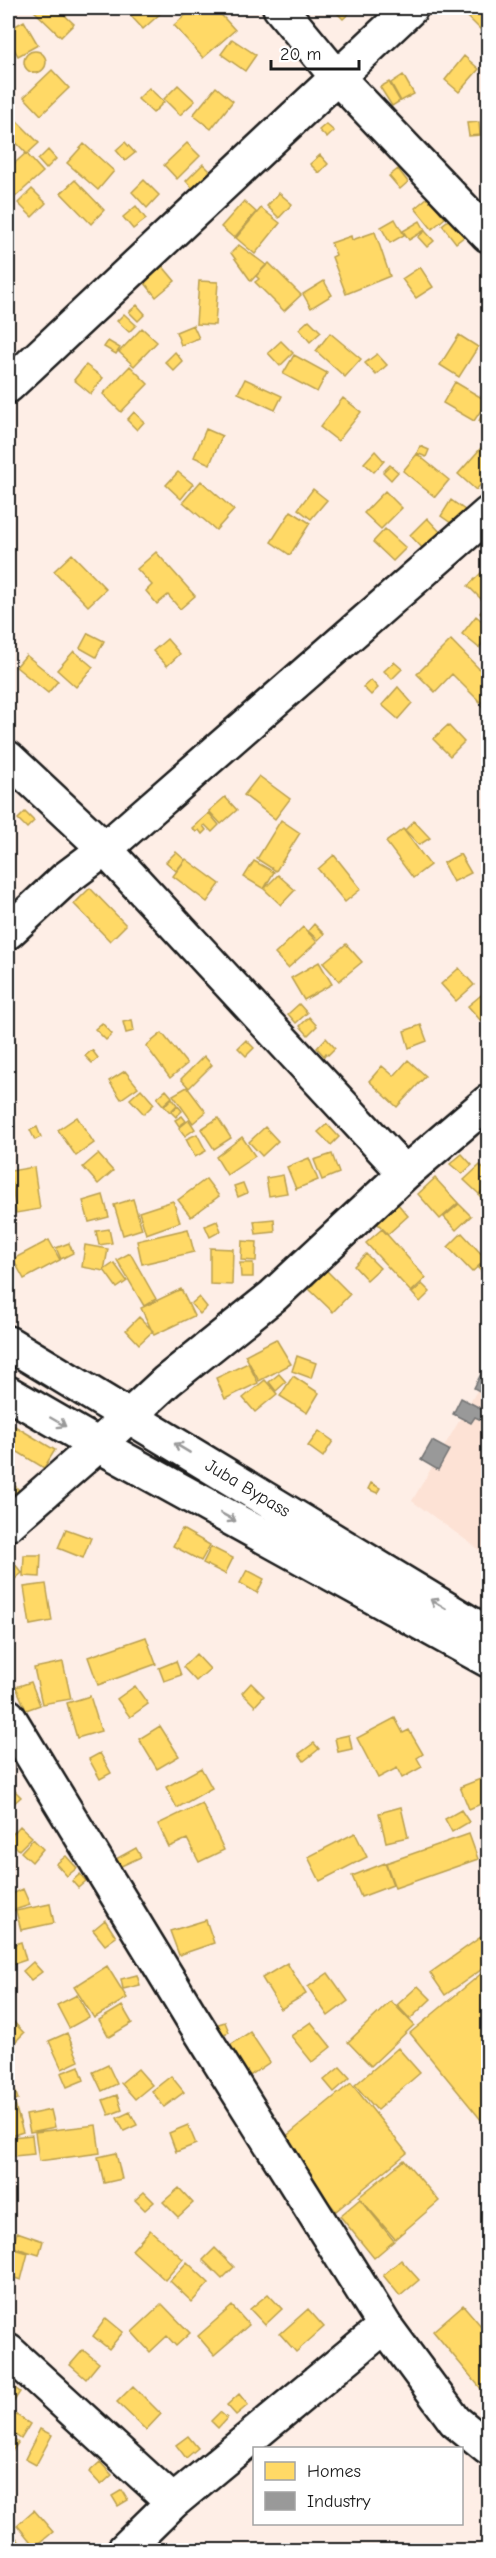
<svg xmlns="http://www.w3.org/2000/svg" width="496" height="2558" font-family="'Comic Neue',sans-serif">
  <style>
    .built { fill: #fde2d5 }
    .homes { fill: #ffd966; stroke: #bba050; stroke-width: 1.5 }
    .industry { fill: #999; stroke: #747474; stroke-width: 1.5 }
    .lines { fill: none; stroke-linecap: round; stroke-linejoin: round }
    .minor-casing { stroke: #1c1c1c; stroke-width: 38 }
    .primary-casing { stroke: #1c1c1c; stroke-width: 38 }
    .minor { stroke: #fff; stroke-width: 33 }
    .primary { stroke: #fff; stroke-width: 33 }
    .oneway { stroke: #999 }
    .labels { text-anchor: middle; stroke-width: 6; stroke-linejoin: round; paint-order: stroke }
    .street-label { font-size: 18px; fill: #1c1c1c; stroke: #fff }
  </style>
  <rect width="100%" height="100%" fill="#feeee6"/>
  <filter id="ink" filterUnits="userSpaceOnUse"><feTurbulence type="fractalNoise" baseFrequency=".0167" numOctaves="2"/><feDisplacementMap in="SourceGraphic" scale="12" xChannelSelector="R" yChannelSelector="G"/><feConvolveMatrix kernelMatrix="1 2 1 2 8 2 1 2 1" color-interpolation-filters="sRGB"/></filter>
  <g filter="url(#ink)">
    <path class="built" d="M488,1372V1556L412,1501Z"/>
    <path class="homes" d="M31,8H57L74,24L61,37Z
      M140,8H156L161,13L143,29L131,16Z
      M194,8H215L235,30L203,58L174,25Z
      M332,8H355L343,19Z
      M461,8H488V37L460,9Z
      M24,21L38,45L18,56L8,39V30Z
      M232,39L256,55L245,71L221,54Z
      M24 62a11 11 0 1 1 22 0a11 11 0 1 1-22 0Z
      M464,56L479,69L459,92L445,80Z
      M52,70L69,88L41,115L24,97Z
      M403,75L414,94L401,101L391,83Z
      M389,82L400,101L392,106L380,87Z
      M178,85L195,101L180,115L164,99Z
      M216,87L233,101L211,129L193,115Z
      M149,88L164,102L153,113L138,99Z
      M17,121L39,143L27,154L8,134V130Z
      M479,122L480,135L469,136L467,123Z
      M326,124L334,131L327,138L319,130Z
      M125,142L135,153L125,161L116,150Z
      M187,143L200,156L177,179L164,165Z
      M84,144L114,171L98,190L67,163Z
      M48,150L56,159L46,169L38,160Z
      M26,153L43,172L14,198L8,191V169Z
      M320,155L328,164L319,173L310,164Z
      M203,164L215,176L197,193L186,181Z
      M398,169L408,182L400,189L389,176Z
      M75,180L104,210L91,224L61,193Z
      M144,180L159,195L147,208L132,192Z
      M32,189L46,203L32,217L18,203Z
      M279,193L292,204L279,218L267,206Z
      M428,197L445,218L432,229L415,208Z
      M244,201L256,212L234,238L221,227Z
      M136,206L146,219L133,229L123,217Z
      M261,208L280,223L255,254L236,238Z
      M456,214L470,232L456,243L442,225Z
      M395,219L404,235L390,243L381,227Z
      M420,221L425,230L409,240L403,231Z
      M425,231L434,241L427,247L418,237Z
      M375,232L390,276L346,294L332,257L336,255L331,243L351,236L352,240Z
      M239,245L266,265L251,281L231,253Z
      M160,263L175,281L156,297L141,278Z
      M269,263L301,295L284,311L255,282L259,279L256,276Z
      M420,267L433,287L416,298L402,279Z
      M199,281L218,282L215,325L196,324Z
      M324,281L332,295L311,308L303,294Z
      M137,305L145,314L138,321L129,312Z
      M124,314L136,325L129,332L117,321Z
      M309,320L321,332L310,342L299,329Z
      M193,325L199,338L181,345L176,332Z
      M142,328L157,342L134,366L119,352Z
      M330,333L361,359L345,377L316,351Z
      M459,335L478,347L459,377L440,365Z
      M108,341L120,348L116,354L104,347Z
      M281,341L293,353L280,366L268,353Z
      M175,352L183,362L174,371L165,362Z
      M377,354L387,365L376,375L365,363Z
      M294,355L327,373L317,392L283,374Z
      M86,365L103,378L91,394L74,380Z
      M130,366L148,384L121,412L103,394Z
      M245,379L282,396L275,410L238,393Z
      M455,382L487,401L474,421L443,403Z
      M343,398L361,412L338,441L320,427Z
      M134,412L144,422L137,430L127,420Z
      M483,412L488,415V427L479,421Z
      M206,429L222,436L210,464L194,457Z
      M488,440V476L476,490L458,474Z
      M420,446L429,450L426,457L417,453Z
      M375,451L384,461L374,472L364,463Z
      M417,454L449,480L435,497L403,471Z
      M390,465L398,472L391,480L383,472Z
      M178,472L193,484L181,499L166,485Z
      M201,481L234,510L216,530L183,502Z
      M313,489L327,500L311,519L298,509Z
      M385,491L402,508L381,529L364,513Z
      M451,500L469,513L458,528L441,516Z
      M291,511L310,523L290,555L271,542Z
      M427,518L444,536L427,553L410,535Z
      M385,529L406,548L393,561L373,542Z
      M156,552L195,596L180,609L168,595L157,604L146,591L152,585L137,569Z
      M72,554L106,589L88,606L54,571Z
      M484,570L488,574V597L484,602L468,586Z
      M488,603V621L480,613Z
      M476,616L488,626V636L479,648L462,634Z
      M88,633L104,641L96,657L80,648Z
      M167,639L180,654L167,666L153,651Z
      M451,640L488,678V696L481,703L452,674L435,692L417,674Z
      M74,651L93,667L76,687L57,670Z
      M26,655L58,681L48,693L16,667Z
      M394,662L402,669L392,679L384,671Z
      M371,680L378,688L371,695L363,687Z
      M398,687L412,703L398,719L382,705Z
      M488,700V713L481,706Z
      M448,725L464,742L450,756L433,739Z
      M259,776L290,799L275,819L244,795Z
      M225,797L237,810L221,824L209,811Z
      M25,812L34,821L27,828L18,819Z
      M209,813L219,825L212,832L205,825L203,826L206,830L202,834L199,830L196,832L192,828Z
      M281,820L300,833L276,871L257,859Z
      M414,821L430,838L419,845L405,830Z
      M403,829L430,865L413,878L386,842Z
      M176,852L185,860L176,871L166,862Z
      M460,854L471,873L453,882L443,863Z
      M334,855L361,889L345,902L318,869Z
      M186,859L220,884L207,902L173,876Z
      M254,861L274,872L264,889L244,877Z
      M278,875L295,890L281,905L264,889Z
      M90,888L126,925L110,941L74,904Z
      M314,924L324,934L318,940L308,931Z
      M303,927L317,942L288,968L275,954Z
      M346,944L362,962L339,981L323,963Z
      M319,962L332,984L304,1000L291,978Z
      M459,968L474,985L456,1001L441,984Z
      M486,991L488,994V1015L481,1021L468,1006Z
      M299,1004L307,1013L296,1023L288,1014Z
      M309,1017L317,1026L308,1035L300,1026Z
      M132,1020L134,1031L126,1033L123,1022Z
      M102,1023L112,1034L106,1040L95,1029Z
      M421,1025L427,1041L409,1048L404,1031Z
      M162,1033L187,1064L170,1078L146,1046Z
      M326,1038L335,1048L328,1055L326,1053L324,1056L317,1048Z
      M246,1040L254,1048L246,1056L238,1048Z
      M92,1050L98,1058L92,1063L85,1056Z
      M204,1056L212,1065L189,1088L181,1079Z
      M408,1060L426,1076L397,1107L369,1081L382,1066L394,1076Z
      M125,1071L138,1087L121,1099L109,1081Z
      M187,1087L206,1112L193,1123L173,1095Z
      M141,1089L154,1104L144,1114L130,1099Z
      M166,1090L172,1097L163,1105L157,1098Z
      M172,1098L177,1105L170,1112L164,1106Z
      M178,1106L182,1111L176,1117L171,1112Z
      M182,1116L186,1121L179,1126L175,1120Z
      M77,1117L94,1143L76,1156L58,1130Z
      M218,1118L231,1138L214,1149L201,1129Z
      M189,1120L195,1129L185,1136L179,1128Z
      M327,1124L339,1137L331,1145L318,1132Z
      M37,1127L41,1137L35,1140L30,1130Z
      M265,1127L278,1141L262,1156L249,1142Z
      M197,1134L206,1151L195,1157L186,1139Z
      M242,1137L255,1156L227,1175L216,1157Z
      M98,1154L113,1171L98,1184L83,1167Z
      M332,1154L339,1173L322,1180L314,1160Z
      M462,1154L472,1165L462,1174L450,1164Z
      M309,1158L318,1180L296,1189L287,1167Z
      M480,1165L488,1174V1185L479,1194L464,1180Z
      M34,1167L40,1209L16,1213L10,1171Z
      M283,1175L287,1193L269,1196L266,1178Z
      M435,1178L458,1203L440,1219L418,1194Z
      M206,1179L219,1196L191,1217L178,1200Z
      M243,1183L247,1193L238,1197L234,1186Z
      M486,1187L488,1189V1206L479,1195Z
      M103,1195L109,1217L89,1222L83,1201Z
      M133,1199L142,1229L123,1235L114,1205Z
      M173,1201L180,1222L146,1234L139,1212Z
      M397,1203L408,1216L388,1234L376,1222Z
      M459,1204L471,1216L456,1230L444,1217Z
      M274,1219L275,1232L256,1234L254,1221Z
      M217,1221L221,1231L210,1237L205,1226Z
      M109,1229L112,1243L99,1245L96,1231Z
      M188,1229L194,1252L142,1264L137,1241Z
      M382,1229L426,1278L411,1292L366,1243Z
      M462,1233L486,1259L472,1272L448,1247Z
      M49,1240L60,1260L24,1279L13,1259Z
      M242,1241L257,1242L256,1261L241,1260Z
      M69,1243L73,1253L61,1259L56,1248Z
      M85,1245L108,1249L104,1271L82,1267Z
      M210,1248L233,1249L232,1285L210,1284Z
      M130,1253L156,1299L144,1306L117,1260Z
      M366,1254L380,1268L367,1280L354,1266Z
      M485,1262L488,1265V1278L478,1268Z
      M114,1263L127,1281L117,1288L104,1270Z
      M240,1263H253V1277H241Z
      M326,1270L350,1294L333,1312L309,1289Z
      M422,1284L430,1292L420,1302L412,1293Z
      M181,1289L194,1316L154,1335L141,1308Z
      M199,1297L207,1307L200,1314L191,1304Z
      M139,1317L153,1331L139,1344L126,1330Z
      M276,1339L291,1364L259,1381L245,1355Z
      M297,1356L316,1363L311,1378L292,1371Z
      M248,1363L258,1383L225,1399L216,1378Z
      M279,1374L286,1382L276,1391L269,1382Z
      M293,1376L319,1393L307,1413L280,1396Z
      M265,1380L277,1394L255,1412L243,1398Z
      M8,1422L55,1450L44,1468L8,1446Z
      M319,1431L333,1441L323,1457L308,1446Z
      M371,1483L380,1488L377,1493L368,1489Z
      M15,1486L21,1492L15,1497L10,1491Z
      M66,1529L91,1538L83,1558L58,1548Z
      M182,1529L210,1545L201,1561L173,1546Z
      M211,1547L233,1558L225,1574L203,1563Z
      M24,1555H41L40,1577L23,1576Z
      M9,1557L22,1573L9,1584L8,1583Z
      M247,1570L264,1579L257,1593L240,1583Z
      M46,1584L52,1621L30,1625L24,1587Z
      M146,1637L156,1664L98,1685L88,1657Z
      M196,1654L210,1669L196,1681L183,1667Z
      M176,1661L181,1675L164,1681L159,1668Z
      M63,1662L71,1699L42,1704L34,1668Z
      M31,1682L40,1705L26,1710L16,1687Z
      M251,1683L264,1696L255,1706L242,1693Z
      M135,1686L148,1704L130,1717L117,1699Z
      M90,1696L101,1731L77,1738L67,1703Z
      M395,1718L403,1733L409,1730L423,1754L417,1758L422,1767L402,1778L397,1768L378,1778L357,1738Z
      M160,1726L179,1756L157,1769L139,1739Z
      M349,1735L352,1749L338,1752L335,1738Z
      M314,1743L319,1749L304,1761L299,1754Z
      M100,1753L111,1773L100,1779L89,1759Z
      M201,1768L212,1788L177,1808L166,1787Z
      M488,1776V1801L469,1809L460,1787Z
      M13,1789L21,1797L12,1805L8,1800V1794Z
      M202,1803L224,1850L199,1862L187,1839L169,1847L158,1824Z
      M401,1807L408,1837L386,1842L379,1813Z
      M461,1810L469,1822L452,1832L445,1819Z
      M20,1826L32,1837L19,1850L8,1839Z
      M355,1833L367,1857L320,1881L308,1857Z
      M469,1834L478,1859L395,1888L386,1863Z
      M33,1839L43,1849L32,1862L21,1852Z
      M136,1848L141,1857L117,1868L114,1860Z
      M66,1856L77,1868L67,1876L56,1864Z
      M385,1863L393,1885L361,1897L352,1876Z
      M80,1874L86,1881L78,1888L72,1881Z
      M23,1889L30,1905L8,1912V1896Z
      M50,1904L54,1923L21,1930L16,1911Z
      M105,1920L116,1937L105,1945L93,1930Z
      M206,1920L214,1943L179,1955L170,1931Z
      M488,1932V1965L445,1995L430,1973Z
      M21,1942L26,1960L8,1966V1946Z
      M33,1962L42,1972L31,1980L23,1971Z
      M287,1963L306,1994L281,2009L262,1978Z
      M107,1966L127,1998L94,2018L74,1987Z
      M488,1968V2116L482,2121L410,2033Z
      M328,1973L348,2001L328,2016L308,1987Z
      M137,1975L140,1985L123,1989L121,1979Z
      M418,1986L431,1999L410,2019L397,2005Z
      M77,1995L89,2017L69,2028L57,2005Z
      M391,2001L414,2025L371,2066L348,2042Z
      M122,2006L132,2023L109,2037L99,2020Z
      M8,2016L24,2033L8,2049Z
      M225,2022L229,2032L216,2037L212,2026Z
      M311,2022L331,2047L312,2062L291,2036Z
      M250,2032L270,2062L248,2077L227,2047Z
      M67,2033L79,2061L62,2069L49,2041Z
      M398,2048L420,2073L377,2110L355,2085Z
      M108,2065L117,2084L102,2091L93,2072Z
      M79,2066L84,2080L67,2087L61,2073Z
      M340,2067L350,2078L334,2092L324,2080Z
      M138,2069L152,2085L135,2099L121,2083Z
      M8,2070L18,2099L8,2103Z
      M171,2076L184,2092L164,2107L152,2091Z
      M351,2083L407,2153L336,2211L279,2142Z
      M117,2095L122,2110L109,2115L103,2100Z
      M15,2105L23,2132L11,2136L8,2127V2107Z
      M51,2110L55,2127L30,2132L26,2115Z
      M130,2112L137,2125L124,2131L117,2118Z
      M96,2125L100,2153L39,2161L35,2132Z
      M188,2125L196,2144L176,2152L169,2133Z
      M32,2135L34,2154L14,2156L12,2137Z
      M116,2153L122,2179L104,2183L98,2157Z
      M404,2160L439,2201L395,2239L359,2197Z
      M179,2188L193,2203L178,2217L163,2202Z
      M144,2192L154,2202L145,2210L135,2200Z
      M360,2199L394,2241L374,2258L340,2216Z
      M150,2230L183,2259L165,2280L132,2250Z
      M17,2232L43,2241L39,2255L13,2247Z
      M8,2247L28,2253L21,2280L8,2276Z
      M215,2248L234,2267L222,2279L203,2260Z
      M401,2260L419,2280L400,2296L383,2275Z
      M187,2262L209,2283L192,2302L170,2281Z
      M268,2294L282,2309L265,2325L250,2309Z
      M162,2304L190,2333L176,2346L167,2336L150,2352L132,2332Z
      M463,2305L488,2334V2384L482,2390L433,2331Z
      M232,2306L249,2325L214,2355L198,2336Z
      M308,2309L324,2327L296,2352L280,2334Z
      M106,2318L123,2332L109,2349L93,2336Z
      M83,2350L99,2363L86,2379L70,2365Z
      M8,2383L20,2392L8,2410Z
      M133,2386L161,2414L146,2430L117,2402Z
      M488,2386V2401L481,2392Z
      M239,2394L248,2405L236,2415L227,2405Z
      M220,2412L227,2418L218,2428L211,2421Z
      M15,2414L30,2424L21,2439L8,2430Z
      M40,2429L52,2435L36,2465L25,2459Z
      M8,2434L18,2443L8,2456Z
      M188,2436L198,2448L186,2458L176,2445Z
      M100,2462L112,2475L101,2485L89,2472Z
      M122,2490L128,2500L118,2506L112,2496Z
      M34,2510L53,2532L35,2547L17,2525Z
      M8,2528L26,2550H8Z"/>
    <path class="industry" d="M484,1368L488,1371V1396L474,1388Z
      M461,1398L486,1411L481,1420L475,1417L471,1423L453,1414Z
      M432,1441L449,1450L438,1470L421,1460Z"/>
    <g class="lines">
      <g class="minor-casing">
        <path id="minor" d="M280,8L337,77L488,235
          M8,386L411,8
          M8,758L105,849L405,1173
          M8,932L65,879L105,849L488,514
          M8,1524L98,1445L167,1381L273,1296L405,1173L488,1102
          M8,1716L192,2018L385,2326L455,2421L488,2448
          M8,2351L173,2502
          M124,2550L173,2502L385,2326"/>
      </g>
      <g class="primary-casing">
        <path id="primary" d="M8,1343L488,1634
          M8,1393L98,1445L488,1660"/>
      </g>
      <use href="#minor" class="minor"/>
      <use href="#primary" class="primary"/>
    </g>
    <defs><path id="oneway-shaft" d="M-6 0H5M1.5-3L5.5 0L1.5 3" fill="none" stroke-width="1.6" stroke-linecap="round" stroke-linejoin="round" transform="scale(1.5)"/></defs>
    <g class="oneway">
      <use href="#oneway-shaft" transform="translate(58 1422) rotate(30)"/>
      <use href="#oneway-shaft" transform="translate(182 1448) rotate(-149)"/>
      <use href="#oneway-shaft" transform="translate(228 1517) rotate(29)"/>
      <use href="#oneway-shaft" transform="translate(438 1604) rotate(-149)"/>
    </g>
  </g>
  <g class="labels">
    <g class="street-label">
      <text transform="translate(248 1488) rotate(31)" y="6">Juba Bypass</text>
    </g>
  </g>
  <rect width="496" height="2558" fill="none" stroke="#fff" stroke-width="30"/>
  <rect x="15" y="15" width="466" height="2528" fill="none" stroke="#1c1c1c" stroke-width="2" filter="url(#ink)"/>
  <rect x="253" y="2447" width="210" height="78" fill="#ffffff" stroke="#a4a4a4" stroke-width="1.5"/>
  <rect x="265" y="2462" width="30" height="18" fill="#ffd966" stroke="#a4a4a4" stroke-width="1.5"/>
  <text x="307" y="2477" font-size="18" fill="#1c1c1c">Homes</text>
  <rect x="265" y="2492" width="30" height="18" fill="#999999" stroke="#a4a4a4" stroke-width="1.5"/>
  <text x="307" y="2507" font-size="18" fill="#1c1c1c">Industry</text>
  <path d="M271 60v9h88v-9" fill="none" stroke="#1c1c1c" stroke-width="3"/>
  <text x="280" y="60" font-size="18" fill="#1c1c1c" stroke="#ffffff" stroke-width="4.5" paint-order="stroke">20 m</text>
</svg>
